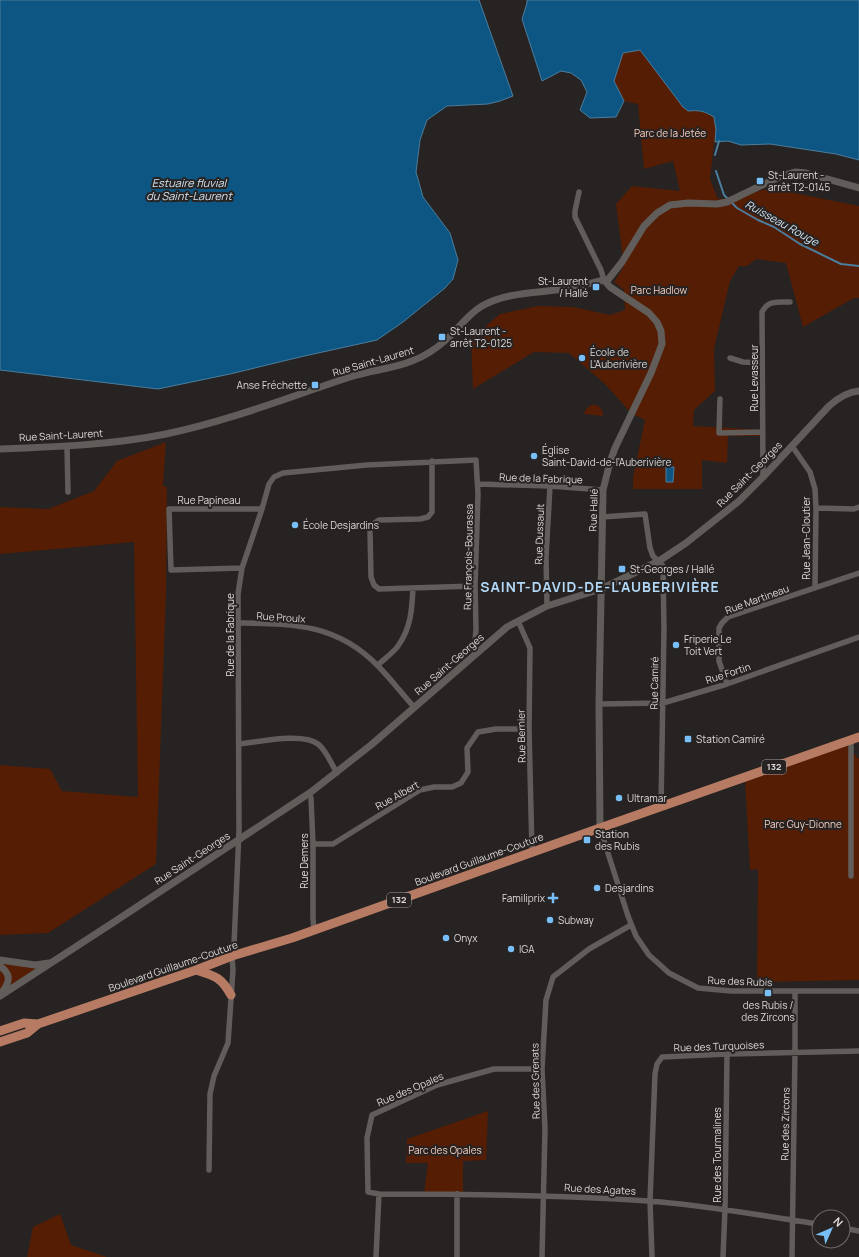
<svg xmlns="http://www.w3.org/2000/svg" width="859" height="1257" font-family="Manrope,sans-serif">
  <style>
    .green { fill: #541d04 }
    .water { fill: #0d5683; stroke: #4b7d9c }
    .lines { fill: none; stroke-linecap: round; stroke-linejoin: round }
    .stream { stroke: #4b7d9c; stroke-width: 2 }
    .minor { stroke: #615d5b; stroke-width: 5.5 }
    .tertiary { stroke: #615d5b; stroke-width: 7 }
    .primary { stroke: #b77b63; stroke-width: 9 }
    .poi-dot { fill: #78bff7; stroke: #272322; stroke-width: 1.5 }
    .labels { text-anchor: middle; stroke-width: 4; stroke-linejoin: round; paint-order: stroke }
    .shield { fill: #272322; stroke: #a6a2a1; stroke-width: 1 }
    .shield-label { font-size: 9px; font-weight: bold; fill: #dcd9d8 }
    .park-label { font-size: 10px; fill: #f9cfbf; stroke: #272322 }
    .poi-label { font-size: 10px; fill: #dcd9d8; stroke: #272322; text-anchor: start }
    .street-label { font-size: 10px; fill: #dcd9d8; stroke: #272322 }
    .water-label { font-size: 11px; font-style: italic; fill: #d3e3f1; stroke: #272322 }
    .district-label { font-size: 14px; font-weight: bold; letter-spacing: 1px; fill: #b2d8f8; stroke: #272322 }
  </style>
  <rect width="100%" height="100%" fill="#272322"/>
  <path class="green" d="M527,0H859V160L836,154L770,144L741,145L728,141L714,142L710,179L718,199L740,197L769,188L859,206V298H854L803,327L786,263L756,259L747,266H739L730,281L714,349L715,391L694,410L693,426L763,430V436H728L727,463L702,460V489H633V477L645,420L631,413L605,384L569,353L534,352L473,389L471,339L500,314L538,306L573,307L610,315L625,310L624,290L614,282L624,266L616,204L632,186L680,191L673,161L644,169L638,104L624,101L616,117L590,118L580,110L587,92L581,80L571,73L561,71L542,81L522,19L527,3Z
    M591,405C598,404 603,408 603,416L584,414L586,409Z
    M166,442L163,486L167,487L166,593L156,864L48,933L0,935V765L50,769L62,791L138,797L134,542L0,554V507L48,509L94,491L117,461Z
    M846,745L859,759V980L757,982L758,869L750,870L745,780Z
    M0,960L51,963L0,996Z
    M488,1111L486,1160L463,1161V1194H424L428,1163H406L407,1139Z
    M60,1214L71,1245L107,1257H27L33,1227Z"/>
  <path class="water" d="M0,0H479L513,96L500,101L488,104L447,106L427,120L420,140L416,172L423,197L450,233L458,260L453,279L445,288L403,322L377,340L300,357L230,374L158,389L0,370Z
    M527,0H859V160L836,154L770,144L741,145L728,141L715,142L716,130L714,117C704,111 700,110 688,111L683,107L640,50L623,53L614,81L624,101L616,117L590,118L580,110L587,92L581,80L571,73L561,71L542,81L522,19L527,3Z
    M666,467H674L673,482H666Z"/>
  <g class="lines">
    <path class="stream" d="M715,155L719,141
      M716,171L724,195L728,199
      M731,202L737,208L758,220L774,227L800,244L841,264L859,266"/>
    <path class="minor" d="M579,192L575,211V217L601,270L604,280
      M730,358L743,362L762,363
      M720,399L719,433L763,432
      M792,446L810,472L815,489L816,508L815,588
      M67,447L68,492
      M432,461V512L428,517L420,519L379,520L373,524L370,531L371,577L374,585L379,589L475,586
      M763,477L762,312C768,300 779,302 790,302
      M478,484L550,486L603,490
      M816,508L854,509L859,507
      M602,517L645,514L650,548L653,556L663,566L664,629L661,807
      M242,568L171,570L169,509H262
      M547,606L546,557L550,486
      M518,621L530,648L529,729L532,852
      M237,623C293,624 336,623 378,666C391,679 402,694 414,707
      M378,665C384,659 393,653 398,646C411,628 412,609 413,588
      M727,684L719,661V628L722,623L728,617L859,573
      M599,704L663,703L727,684L859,637
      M239,744C259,742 302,732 318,744C327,751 331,764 337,773
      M309,793L311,798L313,844V918L314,930
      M600,828L628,916L636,936L649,955L669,973L698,988L731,991H859
      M313,844H333L420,790L434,787H452L461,783L468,772L467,748L478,732L496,729H529
      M851,876V740
      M238,954L234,945L239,831L238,594L242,568L262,509L269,484L274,477L283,473L367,465L476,460L478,494L475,586L476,629L474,655
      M542,1069H494L437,1085L372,1115L367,1138L368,1192L379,1194C469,1194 559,1195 648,1201C706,1205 762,1216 819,1224
      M209,1170L210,1094L214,1076L228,1043L233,970L232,956
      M457,1194V1257
      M843,1228L859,1231
      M376,1257L379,1194
      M542,1257L545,1129L542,1069L546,1000L553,977L589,949L631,925
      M652,1257L650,1201L655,1074L657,1064L662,1057L727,1054L859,1051
      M723,1257L725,1209L727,1054
      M792,1257L795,1052V991"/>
    <path class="tertiary" d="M0,449C56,447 111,445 166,434C229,421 289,397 350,377C371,370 392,369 412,361C426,356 437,348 447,339C459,328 468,314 482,306C507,292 537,293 564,289C577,287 591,283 604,280L607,281L622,262L644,226L657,213L670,205L688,203L717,204L727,202L781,176L795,172L806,173L859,188
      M600,828L599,704L603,490L610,462L615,448L651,373L662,344L661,331L657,322L649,313L610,287L604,280
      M0,960L35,965L49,963
      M0,966C11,974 10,981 3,991
      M0,996L111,924L311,792L371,745L507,627L547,606L601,589L659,561L686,543L739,501L763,477L829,406C838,398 847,392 859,391"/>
    <path class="primary" d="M196,970C215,976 221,977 231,995
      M0,1031L24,1023L38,1024
      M0,1042L27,1033L38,1024L196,970L232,956L292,938L600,828L859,737"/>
  </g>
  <g class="poi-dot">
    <rect x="756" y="177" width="8" height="8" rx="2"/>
    <rect x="592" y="283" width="8" height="8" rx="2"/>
    <rect x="438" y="333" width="8" height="8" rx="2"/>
    <circle cx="582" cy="358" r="4"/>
    <rect x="311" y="381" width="8" height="8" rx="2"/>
    <circle cx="534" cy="456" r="4"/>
    <circle cx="295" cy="525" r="4"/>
    <rect x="618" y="565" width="8" height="8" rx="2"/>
    <circle cx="676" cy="645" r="4"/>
    <rect x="684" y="735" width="8" height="8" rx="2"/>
    <circle cx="619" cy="798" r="4"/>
    <rect x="583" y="836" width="8" height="8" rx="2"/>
    <circle cx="597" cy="888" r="4"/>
    <path d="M551 892h4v4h4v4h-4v4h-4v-4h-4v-4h4z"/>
    <circle cx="550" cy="920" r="4"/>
    <circle cx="446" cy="938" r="4"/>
    <circle cx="511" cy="949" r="4"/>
    <rect x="764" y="989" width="8" height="8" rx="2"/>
  </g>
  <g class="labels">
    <g class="shield">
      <rect x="762" y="760" width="24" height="14" rx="3"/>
      <rect x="387" y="893" width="24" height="14" rx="3"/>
    </g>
    <g class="shield-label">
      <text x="774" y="770">132</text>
      <text x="399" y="903">132</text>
    </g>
    <g class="park-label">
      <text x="670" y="137">Parc de la Jetée</text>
      <text x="659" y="294">Parc Hadlow</text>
      <text x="803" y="828">Parc Guy-Dionne</text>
      <text x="445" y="1154">Parc des Opales</text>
    </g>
    <g class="poi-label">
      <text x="768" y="179">St-Laurent -<tspan x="768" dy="12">arrêt T2-0145</tspan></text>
      <text x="588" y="285" text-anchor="end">St-Laurent<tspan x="588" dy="12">/ Hallé</tspan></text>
      <text x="450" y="335">St-Laurent -<tspan x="450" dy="12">arrêt T2-0125</tspan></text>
      <text x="590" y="356">École de<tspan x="590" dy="12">L'Auberivière</tspan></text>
      <text x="307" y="389" text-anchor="end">Anse Fréchette</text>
      <text x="542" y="454">Église<tspan x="542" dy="12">Saint-David-de-l’Auberivière</tspan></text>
      <text x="303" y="529">École Desjardins</text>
      <text x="630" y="573">St-Georges / Hallé</text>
      <text x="684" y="643">Friperie Le<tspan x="684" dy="12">Toit Vert</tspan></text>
      <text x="696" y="743">Station Camiré</text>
      <text x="627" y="802">Ultramar</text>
      <text x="595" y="838">Station<tspan x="595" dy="12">des Rubis</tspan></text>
      <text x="605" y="892">Desjardins</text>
      <text x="545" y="902" text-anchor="end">Familiprix</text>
      <text x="558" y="924">Subway</text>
      <text x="454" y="942">Onyx</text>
      <text x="519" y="953">IGA</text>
      <text x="768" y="1009" text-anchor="middle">des Rubis /<tspan x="768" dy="12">des Zircons</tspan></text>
    </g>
    <g class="street-label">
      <text transform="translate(373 361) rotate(-16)" y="4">Rue Saint-Laurent</text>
      <text transform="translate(754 378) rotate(-90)" y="4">Rue Levasseur</text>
      <text transform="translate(61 435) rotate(-3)" y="4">Rue Saint-Laurent</text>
      <text transform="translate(749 474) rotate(-45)" y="4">Rue Saint-Georges</text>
      <text transform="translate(541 478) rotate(2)" y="4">Rue de la Fabrique</text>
      <text x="209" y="504">Rue Papineau</text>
      <text transform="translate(593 510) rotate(-88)" y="4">Rue Hallé</text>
      <text transform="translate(539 534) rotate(-88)" y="4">Rue Dussault</text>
      <text transform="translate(806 538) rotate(-90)" y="4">Rue Jean-Cloutier</text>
      <text transform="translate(468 557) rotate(-89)" y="4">Rue François-Bourassa</text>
      <text transform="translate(757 599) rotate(-20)" y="4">Rue Martineau</text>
      <text transform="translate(281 617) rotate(4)" y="4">Rue Proulx</text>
      <text transform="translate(230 635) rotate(-90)" y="4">Rue de la Fabrique</text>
      <text transform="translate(449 664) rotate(-41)" y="4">Rue Saint-Georges</text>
      <text transform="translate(728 673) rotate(-18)" y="4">Rue Fortin</text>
      <text transform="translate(654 683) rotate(-89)" y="4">Rue Camiré</text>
      <text transform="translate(521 736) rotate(-91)" y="4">Rue Bernier</text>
      <text transform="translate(397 795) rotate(-29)" y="4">Rue Albert</text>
      <text transform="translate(192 858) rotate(-33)" y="4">Rue Saint-Georges</text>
      <text transform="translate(479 859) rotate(-20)" y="4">Boulevard Guillaume-Couture</text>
      <text transform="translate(304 861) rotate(-90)" y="4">Rue Demers</text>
      <text transform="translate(173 966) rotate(-19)" y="4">Boulevard Guillaume-Couture</text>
      <text transform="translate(740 981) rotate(2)" y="4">Rue des Rubis</text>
      <text transform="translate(719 1046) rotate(-2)" y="4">Rue des Turquoises</text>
      <text transform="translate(535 1081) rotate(-91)" y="4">Rue des Grenats</text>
      <text transform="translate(410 1089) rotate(-23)" y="4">Rue des Opales</text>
      <text transform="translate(785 1124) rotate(-89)" y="4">Rue des Zircons</text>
      <text transform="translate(717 1155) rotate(-90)" y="4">Rue des Tourmalines</text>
      <text transform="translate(600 1189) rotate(3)" y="4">Rue des Agates</text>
    </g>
    <g class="water-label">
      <text x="189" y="187">Estuaire fluvial<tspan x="189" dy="13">du Saint-Laurent</tspan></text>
      <text transform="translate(782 223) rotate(29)" y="4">Ruisseau Rouge</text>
    </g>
    <g class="district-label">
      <text x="600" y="592">SAINT-DAVID-DE-L'AUBERIVIÈRE</text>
    </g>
  </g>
  <g transform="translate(831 1229) rotate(45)"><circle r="19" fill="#272322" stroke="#6f6c6b"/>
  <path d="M0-3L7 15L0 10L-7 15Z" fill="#78bff7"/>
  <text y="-6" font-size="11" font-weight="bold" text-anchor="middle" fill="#dcd9d8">N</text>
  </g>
</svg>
